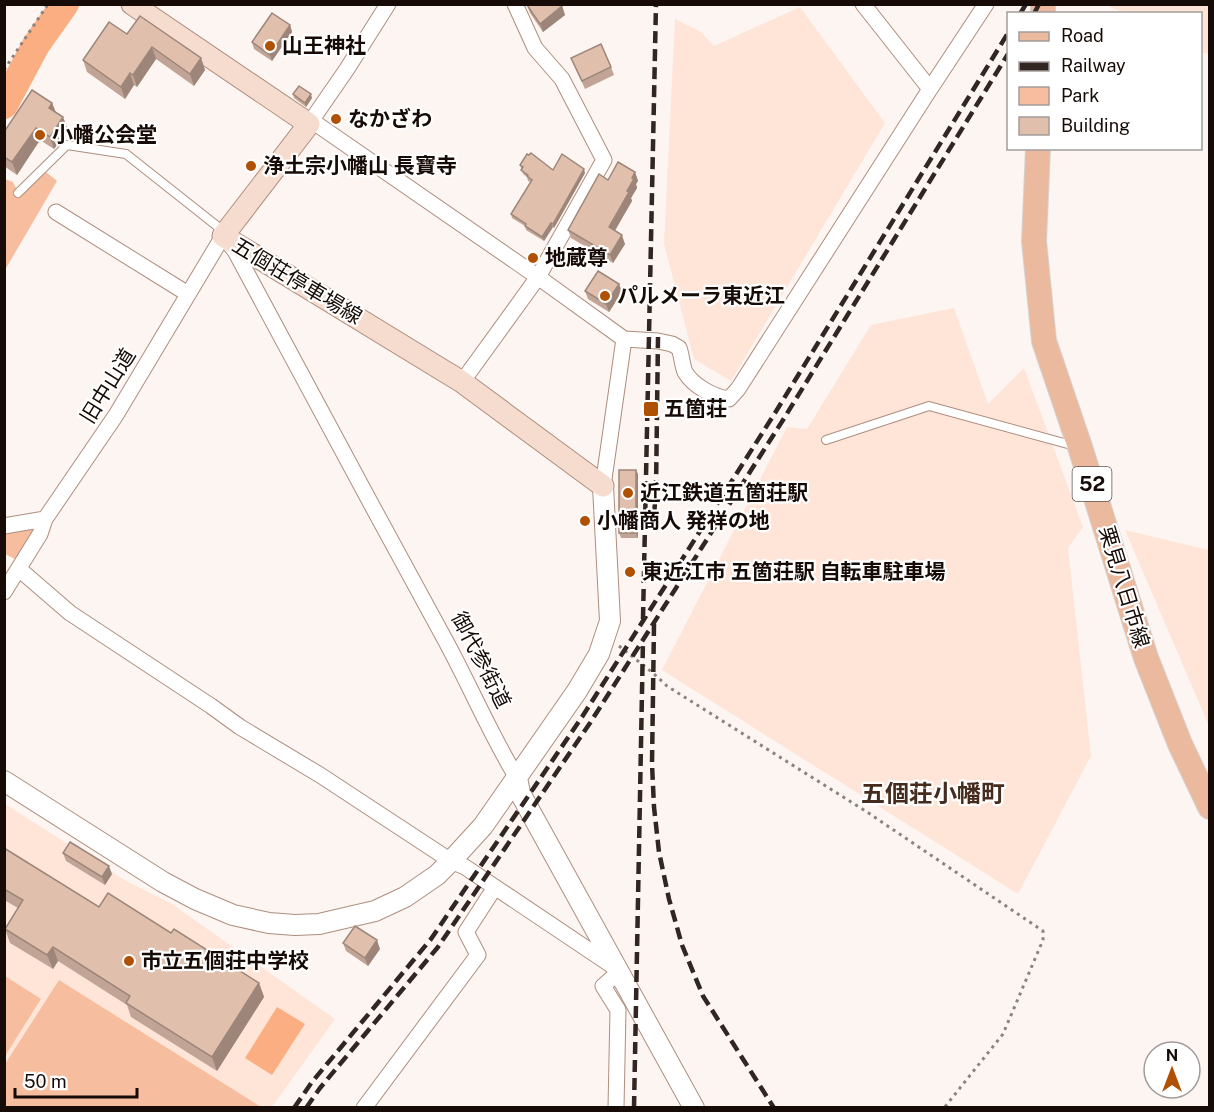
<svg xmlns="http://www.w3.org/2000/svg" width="1214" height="1112" font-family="'Public Sans','Noto Sans JP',sans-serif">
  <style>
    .built { fill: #fee5d7 }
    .green { fill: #f7bd9f }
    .water { fill: #fcae83 }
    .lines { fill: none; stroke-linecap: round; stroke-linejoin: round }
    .river { stroke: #fcae83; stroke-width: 28 }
    .service-casing { stroke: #ae8e7e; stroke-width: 10 }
    .minor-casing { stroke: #ae8e7e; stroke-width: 17 }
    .tertiary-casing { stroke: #ae8e7e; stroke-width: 22 }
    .secondary-casing { stroke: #ae8e7e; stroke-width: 23 }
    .primary-casing { stroke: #d5d3d2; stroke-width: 26 }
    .path { stroke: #8c837f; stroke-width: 3; stroke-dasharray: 3 4.5; stroke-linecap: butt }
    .service { stroke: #fff; stroke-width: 8 }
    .minor { stroke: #fff; stroke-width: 15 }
    .tertiary { stroke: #fff; stroke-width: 20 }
    .secondary { stroke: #f5dcce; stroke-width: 21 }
    .primary { stroke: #ebb99d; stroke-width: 24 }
    .rail { stroke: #312621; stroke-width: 4.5; stroke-dasharray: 12 6; stroke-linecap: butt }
    .wall { fill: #c1a495 }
    .shaded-wall { fill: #9d8679 }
    .building { fill: #e0bfad; stroke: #9d8679; stroke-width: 1.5 }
    .poi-dot { fill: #af5002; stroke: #fff; stroke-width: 2 }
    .labels { text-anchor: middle; stroke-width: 4.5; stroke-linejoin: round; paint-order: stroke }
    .shield { fill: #fff; stroke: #5c5451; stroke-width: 1.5 }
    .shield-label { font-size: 20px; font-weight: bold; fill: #160b06 }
    .poi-label { font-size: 21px; font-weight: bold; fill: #160b06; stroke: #fff; text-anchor: start }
    .street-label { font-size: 21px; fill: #160b06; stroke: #fff }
    .quarter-label { font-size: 24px; font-weight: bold; fill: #462c1e; stroke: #fff }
  </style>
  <rect width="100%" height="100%" fill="#fdf5f2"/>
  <path class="built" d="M1106,5H1209V54L1201,52L1200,14L1124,13Z
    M800,7L885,123L731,381L694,359L664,244L675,19L701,32L714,46Z
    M954,308L988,404L1024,368L1083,527L1068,548L1091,756L1018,894L662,670L787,427L807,429L871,325Z
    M1125,530L1209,550V726Z
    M5,804L126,881L172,904L335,1019L272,1107L5,1108Z"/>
  <path class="green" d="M46,172L57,181L5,270V179L13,182L20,196Z
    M31,529L35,535L19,561L5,554L4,532Z
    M5,976L41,999L5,1056Z
    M59,980L261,1107H5V1064Z"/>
  <path class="water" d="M277,1007L305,1024L272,1075L245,1058Z"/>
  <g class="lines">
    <path class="river" d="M4,105L36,45L65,4"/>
    <g class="service-casing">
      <path id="service" d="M18,193L67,145L126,154L217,226L222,235
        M826,440L929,406L1075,446"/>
    </g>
    <g class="minor-casing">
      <path id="minor" d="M863,4L930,89L986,4
        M309,124L318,125L538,277L624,339L658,341L672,344L679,348C682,356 682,365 685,372C693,386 714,397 729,399L738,389L930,89
        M309,124L347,69L388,4
        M56,212L188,294
        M462,382L538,277L604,160L562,79L535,48L515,4
        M603,486L624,339
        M4,526L45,519L116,415L223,236L235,251C304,380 373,508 443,636C469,683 489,732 517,778
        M19,569L70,613L211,706L240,727L320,775L451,861L465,867L620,971L603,986L618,1010L616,1108
        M4,592L40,534L45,519
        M364,1108L478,955L466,932L495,887"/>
    </g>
    <g class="tertiary-casing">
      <path id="tertiary" d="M517,778L520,793L694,1108
        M4,781L163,882L195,899L233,915L269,923L295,925L319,924L375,911L405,897L437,875L451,861L483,826L577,691L599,654L610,621L603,486"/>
    </g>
    <g class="secondary-casing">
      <path id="secondary" d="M132,4L309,124L223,236L462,382L603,486"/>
    </g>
    <g class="primary-casing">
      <path id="primary" d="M1043,14V4
        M1038,148L1034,241L1044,341L1080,447L1146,658L1180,744L1210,807"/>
    </g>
    <path class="path" d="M4,70L48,4
      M619,646L653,673L667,686L867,812L1043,931V940L1003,1034L944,1108"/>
    <use href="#service" class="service"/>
    <use href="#minor" class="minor"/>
    <use href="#tertiary" class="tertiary"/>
    <use href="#secondary" class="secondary"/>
    <use href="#primary" class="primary"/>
    <path class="rail" d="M1020,14L1026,4
      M1034,14L1039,4
      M653,528L656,490L658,337
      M643,619L656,4
      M654,624L652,764L654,807L659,852L669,899L682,945L703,996L774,1108
      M294,1108L312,1082L431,939L582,717L775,413L1008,33
      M306,1108L320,1088L438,947L590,723L783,420L1008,54
      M634,1108L643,640"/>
  </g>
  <path class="wall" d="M527,5L562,6L565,15L543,32L530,13Z
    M290,25L292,32L272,61L254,49L252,42Z
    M127,34L201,58L205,70L194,86L156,59L137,87L134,85L125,99L87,72L83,60Z
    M571,58L611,67L614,75L585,89Z
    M293,94L312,98L306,107L294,98Z
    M52,103L56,113L63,117L68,130L54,149L40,140L17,175L4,166V132Z
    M520,165L585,173L554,228L553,227L544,241L526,230L525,226L512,218L511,214L531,182L528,181L527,177L523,174Z
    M635,172L638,181L636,184L637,188L631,198L632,201L614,231L625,244L613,263L571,238L568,230L608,180Z
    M619,284L622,292L609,312L588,299L585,291Z
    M638,474V538H621L619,533Z
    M4,848L99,907L171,933L259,983L264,997L217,1071L131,1017L127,1005L58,961L53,969L10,943L5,929L18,908L4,900Z
    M63,853L112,874L105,885L66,861Z
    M343,943L380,949L368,966L346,951Z"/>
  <path class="shaded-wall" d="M562,6L565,15L543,32L540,24Z
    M290,25L292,32L272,61L270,55Z
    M152,47L156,59L137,87L133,75Z
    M201,58L205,70L194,86L190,74Z
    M130,73L134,85L125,99L121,87Z
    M311,94L312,98L306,107L305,103Z
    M52,103L57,115L49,108Z
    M63,117L68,130L54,149L50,137Z
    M36,128L40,140L17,175L12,162Z
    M584,169L585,173L554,228L553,224Z
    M635,172L638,181L636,184L637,188L631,198L632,201L612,236L609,227L627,191L632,178Z
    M551,223L553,227L544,241L542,237Z
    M622,235L625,244L613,263L610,255Z
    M619,284L622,292L609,312L606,304Z
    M636,470L638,474V538L636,533Z
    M109,866L112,874L105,885L102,877Z
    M377,940L380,949L368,966L365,958Z
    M53,947L58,961L53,969L47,955Z
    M259,983L264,997L217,1071L212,1057Z"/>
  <path class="building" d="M561,4L562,6L540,24L527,5Z
    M272,13L290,25L270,55L252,42Z
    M140,16L201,58L190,74L152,47L133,75L130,73L121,87L83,60L109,22L127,34Z
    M601,44L611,67L582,81L571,58Z
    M299,86L311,94L305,103L293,94Z
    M32,90L52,103L49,108L63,117L50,137L36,128L12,162L4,157V132Z
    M531,153L553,170L562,154L584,169L553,224L551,223L542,237L525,226L526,224L511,214L532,180L527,176L528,175L521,170L523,167L520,165L527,154L529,155Z
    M618,162L635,172L632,178L634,179L627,191L629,192L609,227L622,235L610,255L568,230L599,174L608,180Z
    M598,271L619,284L606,304L585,291Z
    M619,470H636V533H619Z
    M70,842L109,866L102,877L63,853Z
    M4,848L99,907L108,893L171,933L174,929L259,983L212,1057L126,1003L130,996L53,947L47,955L5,929L23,900L4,889Z
    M355,926L377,940L365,958L343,943Z"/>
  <g class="poi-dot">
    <circle cx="270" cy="46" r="6"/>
    <circle cx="336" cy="119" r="6"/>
    <circle cx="40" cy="135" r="6"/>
    <circle cx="251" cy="166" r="6"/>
    <circle cx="533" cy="258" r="6"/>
    <circle cx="605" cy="296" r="6"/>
    <rect x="643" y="401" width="16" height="16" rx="3"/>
    <circle cx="628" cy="493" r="6"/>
    <circle cx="585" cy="521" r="6"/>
    <circle cx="630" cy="572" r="6"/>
    <circle cx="129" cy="961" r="6"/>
  </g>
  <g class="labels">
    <rect class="shield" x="1072.5" y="467" width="39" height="34" rx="4.5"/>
    <g class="shield-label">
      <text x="1092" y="491">52</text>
    </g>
    <g class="poi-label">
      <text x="282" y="53">山王神社</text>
      <text x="348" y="126">なかざわ</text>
      <text x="52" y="142">小幡公会堂</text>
      <text x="263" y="173">浄土宗小幡山 長寶寺</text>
      <text x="545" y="265">地蔵尊</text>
      <text x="617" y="303">パルメーラ東近江</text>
      <text x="664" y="416">五箇荘</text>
      <text x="640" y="500">近江鉄道五箇荘駅</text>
      <text x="597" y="528">小幡商人 発祥の地</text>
      <text x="642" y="579">東近江市 五箇荘駅 自転車駐車場</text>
      <text x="141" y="968">市立五個荘中学校</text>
    </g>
    <g class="street-label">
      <text transform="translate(297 281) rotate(31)" y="7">五個荘停車場線</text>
      <text transform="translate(108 386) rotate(-58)" y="7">旧中山道</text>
      <text transform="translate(1124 587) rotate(73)" y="7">栗見八日市線</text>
      <text transform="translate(481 660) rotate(63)" y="7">御代参街道</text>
    </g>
    <g class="quarter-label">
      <text x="933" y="802">五個荘小幡町</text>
    </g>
  </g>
  <rect width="1214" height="1112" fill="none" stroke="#160b06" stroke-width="12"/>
  <rect x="1007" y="12" width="195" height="138" fill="#ffffff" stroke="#a29d9b" stroke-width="1.5"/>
  <rect x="1019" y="32" width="30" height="9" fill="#ebb99d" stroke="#a29d9b" stroke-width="1.5"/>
  <text x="1061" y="42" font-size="18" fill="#160b06">Road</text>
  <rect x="1019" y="62" width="30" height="9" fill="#312621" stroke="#a29d9b" stroke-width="1.5"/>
  <text x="1061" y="72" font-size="18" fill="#160b06">Railway</text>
  <rect x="1019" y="87" width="30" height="18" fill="#f7bd9f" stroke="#a29d9b" stroke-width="1.5"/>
  <text x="1061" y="102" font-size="18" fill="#160b06">Park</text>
  <rect x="1019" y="117" width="30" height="18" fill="#e0bfad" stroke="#a29d9b" stroke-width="1.5"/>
  <text x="1061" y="132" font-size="18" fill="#160b06">Building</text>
  <g transform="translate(1172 1070)"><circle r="28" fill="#ffffff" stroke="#a29d9b" stroke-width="1.5"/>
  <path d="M0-4.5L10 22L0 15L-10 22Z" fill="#af5002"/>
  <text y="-9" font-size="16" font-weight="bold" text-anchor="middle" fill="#160b06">N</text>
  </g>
  <path d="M15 1088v9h122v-9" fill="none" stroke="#160b06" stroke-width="3"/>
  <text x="24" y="1088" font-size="18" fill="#160b06" stroke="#ffffff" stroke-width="4.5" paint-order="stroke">50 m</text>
</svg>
